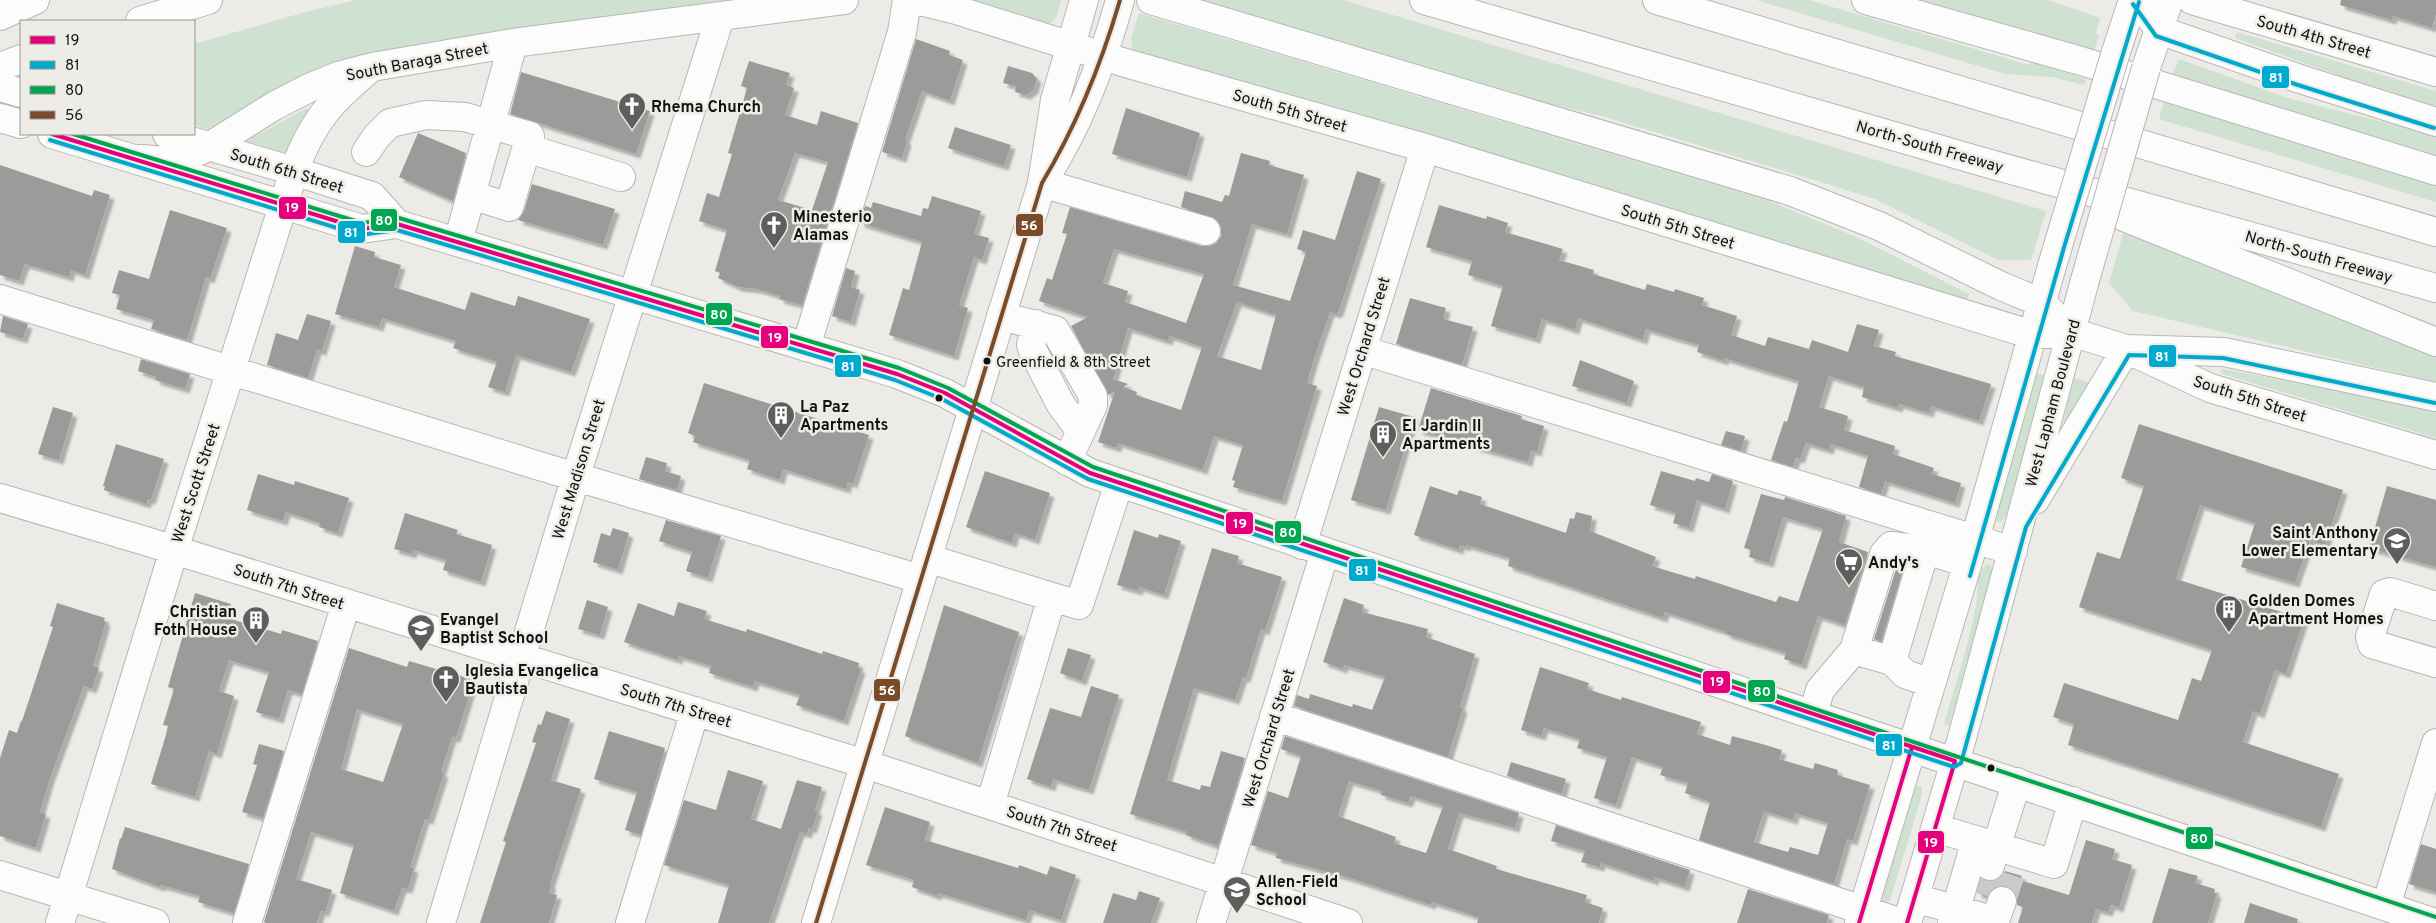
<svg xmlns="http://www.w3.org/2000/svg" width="2436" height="923" font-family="Overpass,sans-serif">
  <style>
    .green { fill: #cfe1d0 }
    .building { fill: #9c9b99; fill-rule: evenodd; filter: url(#shadow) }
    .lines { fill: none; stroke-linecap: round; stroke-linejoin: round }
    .minor-tunnel { stroke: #cbcac8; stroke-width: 28; stroke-dasharray: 28 14; stroke-linecap: butt }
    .minor-casing { stroke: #b8b7b5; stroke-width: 30 }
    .major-casing { stroke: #b8b7b5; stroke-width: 30 }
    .highway-casing { stroke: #b8b7b5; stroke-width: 30 }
    .minor { stroke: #fcfcfc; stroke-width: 28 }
    .major { stroke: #fcfcfc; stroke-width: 28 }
    .highway { stroke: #fcfcfc; stroke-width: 28 }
    .minor-bridge-casing { stroke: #b8b7b5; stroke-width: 30; stroke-linecap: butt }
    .minor-bridge { stroke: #fcfcfc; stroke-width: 28 }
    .bus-1-casing { stroke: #eeece6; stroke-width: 8 }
    .bus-2-casing { stroke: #eeece6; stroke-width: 8 }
    .bus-3-casing { stroke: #eeece6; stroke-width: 8 }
    .bus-4-casing { stroke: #eeece6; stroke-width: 8 }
    .bus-1 { stroke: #e5007d; stroke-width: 4 }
    .bus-2 { stroke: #00a9ce; stroke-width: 4 }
    .bus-3 { stroke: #00a651; stroke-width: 4 }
    .bus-4 { stroke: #7a4b2a; stroke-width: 4 }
    .bus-dot { fill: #121210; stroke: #eeece6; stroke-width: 2 }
    .labels { text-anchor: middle; stroke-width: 5; stroke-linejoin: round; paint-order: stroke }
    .bus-label { font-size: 15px; fill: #121210; stroke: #eeece6; text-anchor: start }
    .street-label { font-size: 16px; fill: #121210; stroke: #eeece6 }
    .poi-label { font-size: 16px; font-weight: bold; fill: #121210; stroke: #eeece6; text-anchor: start }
    .line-badge { stroke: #eeece6; stroke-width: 2 }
    .badge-label { font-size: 14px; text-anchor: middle; font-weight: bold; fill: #fff }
  </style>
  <defs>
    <filter id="shadow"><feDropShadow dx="4.5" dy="4.5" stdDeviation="1" flood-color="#0004"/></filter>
  </defs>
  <rect width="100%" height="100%" fill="#ecebe8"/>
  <path class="green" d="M356,0H755L257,103L207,129L194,125V44L302,13Z
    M957,0H1061L1057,15L1050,25Z
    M1172,0H1343L2046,211L2031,260H1998L1875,199L1824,183L1605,117L1445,78Z
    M1756,0H1809L2029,65L2031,62L2086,79L2084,85L2052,77L2005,74Z
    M1899,0H2048L2100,18L2096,34L2099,36L2092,57Z
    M1139,13L1769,201L1854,236L1969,294L1967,299L1133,51L1131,39Z
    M2237,32L2436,91V111L2235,38Z
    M2179,59L2291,99L2436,135V160L2172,75Z
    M2164,101L2436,182V202L2159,119Z
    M307,108L309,110L299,127L290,154L246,141Z
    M2124,230L2436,355V382L2133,311L2109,283Z
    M2223,369L2436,409V438L2222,374L2220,371Z
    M2034,373L2047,376L2009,512L2001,522L1996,521L1994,510Z
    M2073,378L2089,382L2065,423H2063Z
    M1989,564L1992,566L1993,570L1949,726L1944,724C1955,685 1969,645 1976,605C1979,593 1974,569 1989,564Z
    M1916,785L1922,787V795L1890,900L1887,903H1883L1880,895Z"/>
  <path class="building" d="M2341,0H2436V14L2432,28L2393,16L2392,20L2340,5Z
    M916,39L950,51L949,55L963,60L950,101L922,91L905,140L907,141L902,158L882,152Z
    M749,61L790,73L786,85L794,88L785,115L817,125L821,111L858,123L802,305L779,299L780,296L757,289L738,287L718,278L720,273L715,271L727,230L699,221L707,193L719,197L732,154L728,153L747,88L741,86ZM795,153L828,162L812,210L778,200Z
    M1008,66L1032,73L1037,79L1034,89L1026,95L1015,92L1016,86L1003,83Z
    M521,72L650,111L636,154L510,114Z
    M1126,108L1200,133L1187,177L1112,154Z
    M955,127L1011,145L1004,166L948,148Z
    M418,133L466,153L453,201L399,177Z
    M1241,153L1270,161L1269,165L1304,175L1287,234L1252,224L1233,285L1290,301L1306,252L1297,249L1303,230L1335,240L1357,171L1381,179L1339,311L1337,314L1330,312L1314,359L1307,383L1317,386L1282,501L1233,487L1235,481L1232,480L1243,445L1214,436L1203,470L1118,443L1117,448L1098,442L1115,391L1108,395L1071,326L1088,317L1039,301L1047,278L1052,280L1067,234L1062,233L1070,207L1202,246H1209L1216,243L1221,236V228L1217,220L1181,207L1185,191L1222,202L1225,195L1229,196ZM1114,249L1204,274L1186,323L1125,302L1128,291L1103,283ZM1237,302L1276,315L1261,370L1217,356ZM1128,328L1168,341L1170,336L1202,347L1181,410L1136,395L1137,392L1123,387L1128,384L1113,379Z
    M0,165L92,196L94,190L110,195L85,275L71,270L69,277L25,264L19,281L0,275Z
    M532,184L615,209L603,245L518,220L524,211Z
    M932,196L981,211L974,234L989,238L982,260L974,257L959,305L968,308L954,356L889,335L903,288L909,290L922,242L860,223L865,206L871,208L873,202L921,216L923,208L928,209Z
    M1439,205L1486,219L1487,216L1508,223L1505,232L1563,249L1559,260L1594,270L1593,274L1645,290L1647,284L1674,292L1675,289L1704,298L1702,305L1737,316L1731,335L1765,346L1768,337L1809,349L1812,340L1848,352L1857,324L1879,330L1874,346L1896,352L1895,356L1991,384L1979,421L1931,406L1929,413L1899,404L1898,408L1862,397L1864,387L1829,376L1819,407L1848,416L1844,430L1895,446L1893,454L1934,468L1932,474L1961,483L1955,503L1885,481L1881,494L1859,487L1868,456L1831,444L1829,450L1806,443L1800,459L1796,458L1793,467L1771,460L1784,421L1787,422L1799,381L1724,358V361L1697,352L1699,345L1646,329L1643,340L1578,318L1575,330L1542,319L1536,339L1491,326L1503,286L1468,275L1472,261L1426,247Z
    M170,210L227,228L210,279L206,277L187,340L151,329L154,320L116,309L120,295L112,293L119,270L149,279Z
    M355,246L375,252L374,257L401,265L394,287L465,310L471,292L515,306L518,296L590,319L571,372L516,355L505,392L488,387L497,362L453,348L456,341L382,318L379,327L335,314Z
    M846,268L855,271L851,287L860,290L851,322L832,316Z
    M1410,298L1446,308L1443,319L1473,327L1462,365L1396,344Z
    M307,314L331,321L322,351L317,350L308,378L267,365L276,333L298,340Z
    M3,316L28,324L23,339L0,332Z
    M141,359L190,374L185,389L155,380L156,377L138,371Z
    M1580,360L1634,381L1627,403L1572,386Z
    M704,383L869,435L853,484L848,482L846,489L783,469L780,480L747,469L750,460L693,442L695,436L688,433Z
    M1431,388L1522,416L1521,419L1544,426L1537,452L1531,450L1528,462L1418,430Z
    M53,407L73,413L59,460L38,454Z
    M1379,407L1414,417L1386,510L1351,500Z
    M2139,424L2343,490L2325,545L2310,540L2295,583L2241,567L2255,523L2200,505L2176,579L2304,619L2286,674L2275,670L2260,714L2253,711L2243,742L2339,774L2321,827L2068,745L2074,724L2053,717L2064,683L2178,720L2192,678L2201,681L2212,650L2079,607L2097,552L2120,559L2144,486L2121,478Z
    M1726,431L1745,436L1741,451L1721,445Z
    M116,444L164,459L151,500L148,499L146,504L104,490L105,486H103Z
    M646,457L667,463L665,471L681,476L677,490L639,479Z
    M985,471L1050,493L1035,540L1015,533L1012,543L966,527Z
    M1661,471L1695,481L1696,478L1709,482L1712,474L1733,481L1725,509L1697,500L1689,528L1673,523L1676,513L1650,505Z
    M258,474L294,485L295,481L349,498L338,533L319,527L320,523L286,512L283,521L247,510Z
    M1430,486L1457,495L1459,490L1482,497L1480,504L1566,533L1570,518L1574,519L1576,512L1592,516L1590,531L1656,557L1652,566L1695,579L1696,576L1776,602L1779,596L1798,602L1823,529L1783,517L1769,563L1749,557L1751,550L1744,548L1761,494L1784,500L1785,497L1846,516L1839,542L1868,552L1845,625L1818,616L1802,665L1784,659L1786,653L1726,634V632L1665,612L1663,618L1508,566L1510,558L1467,545L1466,547L1460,545L1459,550L1414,535Z
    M2387,486L2436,500V567L2369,548Z
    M405,513L458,530L456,534L492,545L481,582L443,570L446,560L413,550L412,554L394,549Z
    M666,520L721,536L708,578L686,571L692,552L659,541Z
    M613,528L629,533L618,570L593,562L601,533L610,536Z
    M1134,530L1158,538L1159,534L1181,541L1164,595L1139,587L1138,591L1117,585Z
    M1212,548L1239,556L1237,563L1282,577L1265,631L1261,629L1246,678L1243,677L1235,700L1194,688L1167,780L1200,790L1201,785L1210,787L1221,751L1245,758L1218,846L1186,835L1187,832L1130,814Z
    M1898,563H1905L1881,642L1874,639Z
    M195,593L231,604L227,618L281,634L282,630L318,641L302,694L288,690L279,719L256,712L269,672L229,660L219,691L234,696L217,754L209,751L195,797L151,784L165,738L168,726L163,725L174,689L168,687Z
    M1344,598L1364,605L1362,612L1428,629L1426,637L1475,654L1460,707L1463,708L1448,757L1294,706L1297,695L1309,699L1310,694L1352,707L1353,704L1372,710L1385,677L1344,665L1343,669L1323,662Z
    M587,600L608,607L600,635L578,629Z
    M678,602L707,611L704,619L746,632L747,629L822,654L823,651L859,663L858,668L861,669L844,721L796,705L800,695L755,681L753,687L709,673L711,666L679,656L678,660L624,642L638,603L674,616Z
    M57,603L105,618L104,621L106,622L93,666L99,668L92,689L84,686L50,778L40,812L46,814L36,848L0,836V758L9,730L17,733L21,721H22L53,627L50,626Z
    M944,605L1019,632L978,763L905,736Z
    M349,648L407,667L409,661L474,680L456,738L452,737L441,772L444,773L429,820L425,819L410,867L414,868L408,889L402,888L394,911L340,893L354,845L311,832L296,879L332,890L325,912L321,911L317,923H266L264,922ZM357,709L403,724L383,782L341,769Z
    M1068,648L1091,655L1082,681L1060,673Z
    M1540,667L1589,683L1587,689L1621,700L1622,697L1701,722L1697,734L1730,745L1732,736L1762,744L1782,750L1779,759L1813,769L1815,763L1838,770L1837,775L1870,785L1853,841L1847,839L1834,884L1699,840L1710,802L1685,793L1688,783L1660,775L1663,767L1632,757L1616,805L1594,798L1607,757L1577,748L1580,739L1544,728L1541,736L1521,730ZM1764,811L1793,820L1795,813L1828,823L1818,855L1790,847L1788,852L1754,842Z
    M1091,686L1119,695L1089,790L1053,779L1051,787L1027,779L1050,708L1081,717Z
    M546,711L570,719L551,780L581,789L550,884H552L549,893L557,895L549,923H480L506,842L503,841L536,743L532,742L538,724L541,725Z
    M609,731L665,748L641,835L625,830L637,792L594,779Z
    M1285,736L1519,813L1515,828L1459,813L1448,849L1497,866L1496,869L1587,895L1585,902L1603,908L1599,923H1477L1479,918L1466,913L1432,902L1431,905L1350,878L1276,858L1277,853L1251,845L1268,791L1288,798L1301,756L1281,749ZM1349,781L1382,791L1381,795L1408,803L1411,796L1443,806L1426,853L1394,843L1396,837L1338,816Z
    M259,744L284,751L263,818L242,812L257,765L253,764Z
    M1511,762L1566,779L1562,794L1507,776Z
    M728,770L763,781L751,819L781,829L797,780L822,787L815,810L818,811L812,829L809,828L807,834L800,832L769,923H718L729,885L664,865L684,800L716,810Z
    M885,807L930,822L925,840L1018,868L1019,865L1047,875L1050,866L1076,875L1061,920L1029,910L1026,920L974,904L938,893L937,896L912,887L914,880L866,865Z
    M1556,825L1690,870L1685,887L1655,877L1654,881L1601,863L1600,867L1581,862L1585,851L1551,841Z
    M125,827L249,864L234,913L198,902L200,896L161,885L160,887L112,869L120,838L121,839Z
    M2086,840L2115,849L2112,859L2132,865L2119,908L2111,905L2108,912L2096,909L2092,923H2018L2023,907L2017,905V898L2013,890L2007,886H2000L1992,889L1987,896L1977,893L1981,878L1994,881L2001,877L2005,871L2022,876L2020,880L2069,895Z
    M2421,844L2436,849V892L2409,884Z
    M2169,868L2198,876L2195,883L2215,889L2214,893H2217L2208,923H2152Z
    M1748,889L1829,915L1827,923H1737Z
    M1139,891L1160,898L1151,923H1103L1113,893L1136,900Z
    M2250,903L2298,919L2297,923H2244Z"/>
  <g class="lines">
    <path class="minor-tunnel" d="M1981,894L1990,866
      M2002,901L2011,873"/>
    <g class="minor-casing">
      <path id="minor" d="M916,0L956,10L1122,62L1425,148L2033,335L2071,332L2126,349L2210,388L2436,455
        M2192,0L2436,72
        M2115,55L2133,0
        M2146,68L2169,0
        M526,148L621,177
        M366,152L377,136L390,123L426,115L465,117L530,136L509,207L471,195
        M141,159L168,161L186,157L210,146L274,106L309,88L338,76L372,67L513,43L844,0
        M1042,183L1206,231
        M458,242L513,43
        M0,299L546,468L920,579
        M1001,316L1055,330L1093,396V405L1067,461
        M1036,324L1031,345L1033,351L1061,405L1080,430
        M806,347L902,32L907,0
        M1362,350L2013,551
        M0,498L142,540L865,764L1348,923
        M2035,500L2126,349
        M1302,545L1425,148
        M927,558L1052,597
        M2436,606L2390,592L2384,594L2370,637L2372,644L2436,663
        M1854,650L1892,661L1905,674L1931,683
        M1892,661L1925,550
        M1813,714L1820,690L1854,650L1884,554L1891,546L1925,550L1967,563
        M1274,716L1902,923
        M990,805L1052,597L1079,605L1119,483
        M1936,828L2054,864L2073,801
        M1990,866L2017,782
        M0,875L155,923
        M1915,898L1995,921L2002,901
        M2386,906L2436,743
        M60,923L174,550L294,171C313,120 331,101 372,67
        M247,923L346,604
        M441,923L576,476L720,17
        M630,923L695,711
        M1211,923L1325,552
        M1859,923L1975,539L2052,266
        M1907,923L1962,738L2085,280
        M1952,923L1976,840"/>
    </g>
    <g class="major-casing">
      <path id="major" d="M0,87L21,93
        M0,118L21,124
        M52,134L362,229L397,224L897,374L945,393L1090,473L2435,923
        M167,134L294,171L372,196L397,224
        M1046,176C1081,122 1103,61 1120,0
        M816,923L1042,183L1055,100L1084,0"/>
    </g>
    <g class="highway-casing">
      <path id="highway" d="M1151,0L1790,191L1879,226L2001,286L2042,303L2071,332
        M1424,0L1983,162L2436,288
        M1657,0L2436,232
        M1866,0L2081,61L2436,171
        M2138,0L2159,30L2300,79L2436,122
        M0,16L35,0
        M140,21L208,0
        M0,67L21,59
        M2124,217L2436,342
        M2126,349L2224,352L2436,397"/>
    </g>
    <use href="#minor" class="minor"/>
    <use href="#major" class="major"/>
    <use href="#highway" class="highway"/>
    <g class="minor-bridge-casing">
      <path id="minor-bridge" d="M2052,266L2115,55
        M2085,280L2146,68"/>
    </g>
    <use href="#minor-bridge" class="minor-bridge"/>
    <g class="bus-1-casing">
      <path id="bus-1" d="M52,134L362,229L397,224L897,374L945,393L1090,473L1955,761
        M1859,923L1912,747
        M1907,923L1955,761"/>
    </g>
    <g class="bus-2-casing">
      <path id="bus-2" d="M2133,4L2156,36L2298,85L2434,128
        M50,140L360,235L397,230L895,380L942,399L1088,479L1954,767L1961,763L2026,527L2129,355L2223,358L2435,403
        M1970,576L2065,244L2139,2"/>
    </g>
    <g class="bus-3-casing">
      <path id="bus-3" d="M73,134L362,223L399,218L899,368L948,388L1093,467L2436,917"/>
    </g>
    <g class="bus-4-casing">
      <path id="bus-4" d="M816,923L1042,183C1077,125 1101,65 1120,0"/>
    </g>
    <use href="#bus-1" class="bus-1"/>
    <use href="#bus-2" class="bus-2"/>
    <use href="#bus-3" class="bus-3"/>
    <use href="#bus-4" class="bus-4"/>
  </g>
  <defs>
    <g id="church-pin" transform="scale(1.4375)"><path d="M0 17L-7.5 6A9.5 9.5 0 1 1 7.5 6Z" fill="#5e5e5c" stroke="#eeece6"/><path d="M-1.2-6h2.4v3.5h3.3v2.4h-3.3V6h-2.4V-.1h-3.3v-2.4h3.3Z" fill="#fff"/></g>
    <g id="building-pin" transform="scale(1.4375)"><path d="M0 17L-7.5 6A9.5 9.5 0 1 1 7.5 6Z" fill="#5e5e5c" stroke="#eeece6"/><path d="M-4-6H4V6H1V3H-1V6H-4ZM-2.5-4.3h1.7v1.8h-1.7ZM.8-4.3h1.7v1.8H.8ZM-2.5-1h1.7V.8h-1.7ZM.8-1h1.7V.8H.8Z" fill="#fff"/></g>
    <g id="school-pin" transform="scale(1.4375)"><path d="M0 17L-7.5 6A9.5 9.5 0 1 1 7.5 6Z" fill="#5e5e5c" stroke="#eeece6"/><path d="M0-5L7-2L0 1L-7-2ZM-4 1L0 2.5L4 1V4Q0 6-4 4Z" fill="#fff"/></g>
    <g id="supermarket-pin" transform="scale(1.4375)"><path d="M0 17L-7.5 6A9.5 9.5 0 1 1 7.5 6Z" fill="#5e5e5c" stroke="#eeece6"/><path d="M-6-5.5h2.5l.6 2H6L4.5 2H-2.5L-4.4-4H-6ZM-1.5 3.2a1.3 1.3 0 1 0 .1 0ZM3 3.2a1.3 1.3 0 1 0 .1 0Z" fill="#fff"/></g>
  </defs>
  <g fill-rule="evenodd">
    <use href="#church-pin" x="632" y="106"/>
    <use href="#church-pin" x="774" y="225"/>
    <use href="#building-pin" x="781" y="415"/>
    <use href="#building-pin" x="1383" y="434"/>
    <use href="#school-pin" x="2397" y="541"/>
    <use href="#supermarket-pin" x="1849" y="562"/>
    <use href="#building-pin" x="2229" y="609"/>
    <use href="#building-pin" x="256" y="620"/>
    <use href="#school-pin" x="421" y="628"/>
    <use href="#church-pin" x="446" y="679"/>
    <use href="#school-pin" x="1237" y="890"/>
  </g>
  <g class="bus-dot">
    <circle cx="987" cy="361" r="4.5"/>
    <circle cx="939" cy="398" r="4.5"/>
    <circle cx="1991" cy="768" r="4.5"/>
  </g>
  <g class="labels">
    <g class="bus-label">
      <text x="996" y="367">Greenfield &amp; 8th Street</text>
    </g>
    <g class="street-label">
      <text transform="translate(2314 36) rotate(16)" y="6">South 4th Street</text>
      <text transform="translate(417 61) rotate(-11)" y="6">South Baraga Street</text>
      <text transform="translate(1290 110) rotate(16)" y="6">South 5th Street</text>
      <text transform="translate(1930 146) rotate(16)" y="6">North-South Freeway</text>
      <text transform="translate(287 170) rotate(17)" y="6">South 6th Street</text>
      <text transform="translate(1678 226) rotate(17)" y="6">South 5th Street</text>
      <text transform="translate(2319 256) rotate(16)" y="6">North-South Freeway</text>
      <text transform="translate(1363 346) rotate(-73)" y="6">West Orchard Street</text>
      <text transform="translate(2250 398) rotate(18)" y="6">South 5th Street</text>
      <text transform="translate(2052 403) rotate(-75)" y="6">West Lapham Boulevard</text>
      <text transform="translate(578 469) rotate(-73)" y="6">West Madison Street</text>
      <text transform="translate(195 483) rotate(-72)" y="6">West Scott Street</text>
      <text transform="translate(289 586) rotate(18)" y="6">South 7th Street</text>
      <text transform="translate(676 705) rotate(17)" y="6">South 7th Street</text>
      <text transform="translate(1268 738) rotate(-73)" y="6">West Orchard Street</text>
      <text transform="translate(1062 828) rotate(18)" y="6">South 7th Street</text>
    </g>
    <g class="poi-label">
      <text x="651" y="112">Rhema Church</text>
      <text x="793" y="222">Minesterio<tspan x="793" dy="18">Alamas</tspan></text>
      <text x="800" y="412">La Paz<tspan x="800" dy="18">Apartments</tspan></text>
      <text x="1402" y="431">El Jardin II<tspan x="1402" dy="18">Apartments</tspan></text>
      <text x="2378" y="538" text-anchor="end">Saint Anthony<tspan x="2378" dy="18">Lower Elementary</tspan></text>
      <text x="1868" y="568">Andy's</text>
      <text x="2248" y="606">Golden Domes<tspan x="2248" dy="18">Apartment Homes</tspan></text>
      <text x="237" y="617" text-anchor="end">Christian<tspan x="237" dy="18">Foth House</tspan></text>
      <text x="440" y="625">Evangel<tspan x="440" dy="18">Baptist School</tspan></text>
      <text x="465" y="676">Iglesia Evangelica<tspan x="465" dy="18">Bautista</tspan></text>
      <text x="1256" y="887">Allen-Field<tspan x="1256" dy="18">School</tspan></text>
    </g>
  </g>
  <g class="line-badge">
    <rect x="2261" y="65" width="29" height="24" rx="5" fill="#00a9ce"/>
    <rect x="278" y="196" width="29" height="24" rx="5" fill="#e5007d"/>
    <rect x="370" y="208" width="28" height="24" rx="5" fill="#00a651"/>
    <rect x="1015" y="213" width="29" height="24" rx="5" fill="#7a4b2a"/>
    <rect x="337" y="220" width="29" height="24" rx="5" fill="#00a9ce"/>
    <rect x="705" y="302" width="28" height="24" rx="5" fill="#00a651"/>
    <rect x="760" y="325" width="29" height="24" rx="5" fill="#e5007d"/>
    <rect x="2148" y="344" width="29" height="24" rx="5" fill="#00a9ce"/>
    <rect x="834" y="354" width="28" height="24" rx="5" fill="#00a9ce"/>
    <rect x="1225" y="511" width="29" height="24" rx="5" fill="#e5007d"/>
    <rect x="1274" y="520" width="28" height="24" rx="5" fill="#00a651"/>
    <rect x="1348" y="558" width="29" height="24" rx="5" fill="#00a9ce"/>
    <rect x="1702" y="670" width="29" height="24" rx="5" fill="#e5007d"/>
    <rect x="873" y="678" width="28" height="24" rx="5" fill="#7a4b2a"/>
    <rect x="1747" y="679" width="29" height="24" rx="5" fill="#00a651"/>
    <rect x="1875" y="733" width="28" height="24" rx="5" fill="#00a9ce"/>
    <rect x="2185" y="826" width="29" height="24" rx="5" fill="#00a651"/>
    <rect x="1917" y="830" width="28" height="24" rx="5" fill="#e5007d"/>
  </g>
  <g class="badge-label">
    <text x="2276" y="82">81</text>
    <text x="292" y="212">19</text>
    <text x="384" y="225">80</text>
    <text x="1029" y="230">56</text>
    <text x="351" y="237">81</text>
    <text x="719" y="319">80</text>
    <text x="775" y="342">19</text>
    <text x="2162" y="361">81</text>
    <text x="848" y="371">81</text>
    <text x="1240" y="528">19</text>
    <text x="1288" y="537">80</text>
    <text x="1362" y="575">81</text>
    <text x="1717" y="686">19</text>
    <text x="887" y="695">56</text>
    <text x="1762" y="696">80</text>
    <text x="1889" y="750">81</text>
    <text x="2199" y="843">80</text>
    <text x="1931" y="847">19</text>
  </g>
  <rect x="20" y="20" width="175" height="115" fill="#eeece6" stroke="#969590"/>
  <rect x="30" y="36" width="25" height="8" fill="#e5007d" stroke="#969590"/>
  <text x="65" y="45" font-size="15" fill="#121210">19</text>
  <rect x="30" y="61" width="25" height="8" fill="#00a9ce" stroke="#969590"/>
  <text x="65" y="70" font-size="15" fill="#121210">81</text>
  <rect x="30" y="86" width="25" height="8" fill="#00a651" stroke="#969590"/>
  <text x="65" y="95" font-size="15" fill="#121210">80</text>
  <rect x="30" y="111" width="25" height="8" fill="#7a4b2a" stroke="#969590"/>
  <text x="65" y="120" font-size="15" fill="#121210">56</text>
</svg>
